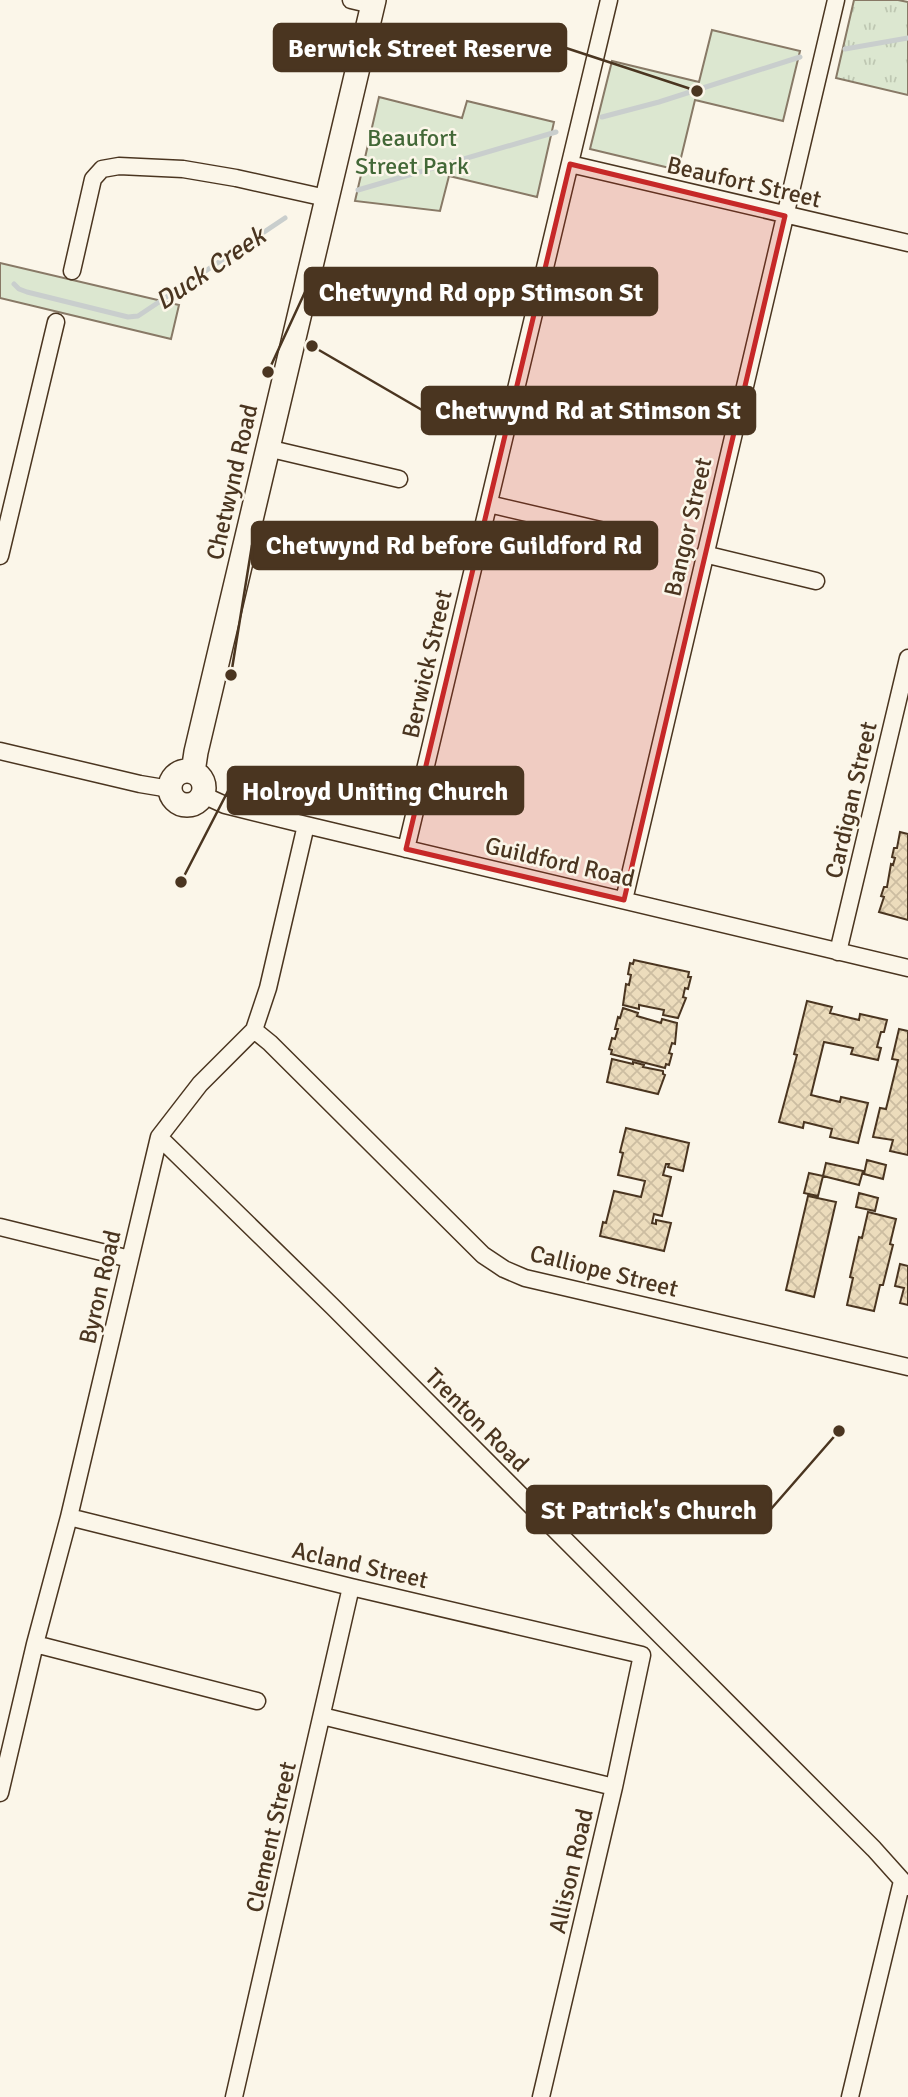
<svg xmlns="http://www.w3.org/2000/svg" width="908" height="2097" font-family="Signika,sans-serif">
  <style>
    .grass { fill: url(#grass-tufts); stroke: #887966; stroke-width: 2 }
    .green { fill: #dce7d0; stroke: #887966; stroke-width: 2 }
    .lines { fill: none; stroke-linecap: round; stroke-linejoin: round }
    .stream { stroke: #c9cecd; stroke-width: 5 }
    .building { fill: url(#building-cross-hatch); stroke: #4a3520; stroke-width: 2 }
    .street-casing { stroke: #4a3520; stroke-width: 19 }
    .secondary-casing { stroke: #4a3520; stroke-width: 26 }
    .street { stroke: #fbf6e9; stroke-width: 16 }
    .secondary { stroke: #fbf6e9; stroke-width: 23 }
    .marked { fill: #c62828; fill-opacity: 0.2; stroke: #c62828; stroke-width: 5; stroke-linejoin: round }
    .labels { text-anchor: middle; stroke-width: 5; stroke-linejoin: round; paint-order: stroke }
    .park-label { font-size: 24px; fill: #436837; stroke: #fbf6e9 }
    .street-label { font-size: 24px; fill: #4a3520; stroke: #fbf6e9 }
    .water-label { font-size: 26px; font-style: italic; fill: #4a3520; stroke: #fbf6e9 }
    .leader { fill: none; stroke: #4a3520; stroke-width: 2.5 }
    .callout-dot { fill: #4a3520; stroke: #fbf6e9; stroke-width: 2.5 }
    .callout { fill: #4a3520; stroke: #4a3520; stroke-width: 2.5 }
    .callout-label { font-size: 26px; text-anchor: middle; font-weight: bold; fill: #fff }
  </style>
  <defs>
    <pattern id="grass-tufts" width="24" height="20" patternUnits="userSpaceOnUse" patternTransform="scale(1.75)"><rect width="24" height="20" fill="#dce7d0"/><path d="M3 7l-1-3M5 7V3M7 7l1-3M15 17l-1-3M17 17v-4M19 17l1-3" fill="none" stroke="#bec7b2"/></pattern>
    <pattern id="building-cross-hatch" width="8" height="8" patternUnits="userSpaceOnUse" patternTransform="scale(1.75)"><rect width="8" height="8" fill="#ecdcbc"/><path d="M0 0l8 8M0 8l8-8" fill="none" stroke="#ccbda1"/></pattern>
  </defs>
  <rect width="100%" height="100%" fill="#fbf6e9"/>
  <path class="grass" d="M854,0H898L908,2V95L836,78Z"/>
  <path class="green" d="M712,30L800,51L783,121L695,100L678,170L590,149L612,61L699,82Z
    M379,97L462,118L467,101L554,122L537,197L449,176L440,211L355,201Z
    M0,263L179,305L171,339L0,298Z"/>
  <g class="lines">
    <path class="stream" d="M845,49L908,38
      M602,117L659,102L800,57
      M358,190L556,132
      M14,284L19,289L27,292L128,317L138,316L285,218"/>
  </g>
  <path class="building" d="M900,832L908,834V920L879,912L884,897L881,896L884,887H887L891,864L893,865L895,858L892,857L894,848H897Z
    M634,960L689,972L688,977H691L688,989L685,988L683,997L686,998L678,1018L663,1015L664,1010L639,1005V1009L623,1005L626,984L629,985L631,975L628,974L630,963L633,964Z
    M807,1001L832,1007L830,1013L859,1020L860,1014L887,1020L884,1032H881L877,1047L881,1048L878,1060L851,1054L853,1048L824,1042L811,1095L840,1102L841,1097L868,1103L858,1143L830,1137L832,1129L804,1122L803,1128L779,1122L797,1055L794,1054Z
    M623,1008L638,1013L637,1016L661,1023L662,1019L677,1023L675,1044L672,1043L669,1053L672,1054L669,1065L666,1064L665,1068L611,1054L612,1050L609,1049L612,1038L615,1039L618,1029H615L618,1017L620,1018Z
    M899,1029L908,1031V1155L890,1151L893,1140L873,1137L880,1108L886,1109L898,1060L892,1059Z
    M612,1059L633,1064V1062L644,1065L643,1067L663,1071V1074L665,1075L658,1094L607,1082Z
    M626,1128L689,1143L683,1171L668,1167L669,1164H666L663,1175L671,1177L662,1216L654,1214L652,1223L656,1224V1220L671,1223L664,1251L600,1236L603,1222L606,1223L614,1191L641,1197L645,1181L618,1175L623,1153L620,1152Z
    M867,1160L886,1165L883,1179L864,1174Z
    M826,1163L863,1171L859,1185L823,1176Z
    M809,1173L823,1176L818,1196L804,1193Z
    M859,1193L878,1198L875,1211L856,1207Z
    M808,1196L836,1202L814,1297L786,1290Z
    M868,1212L896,1219L890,1244L893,1245L883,1285H880L874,1311L847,1305L853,1278L850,1277L859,1237L862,1238Z
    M900,1264L908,1266V1305L900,1303L904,1288L895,1286Z"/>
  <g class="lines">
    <g class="street-casing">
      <path id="street" d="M351,0L372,5
        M570,164L908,243
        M72,271L93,179L102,169L119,166L183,169L236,178L326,198
        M267,448L399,479
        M489,504L613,533
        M704,554L816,581
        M0,556L56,322
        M0,751L140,784L170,789
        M203,795L225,805L306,825L908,968
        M406,849L609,0
        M624,900L836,0
        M838,952L908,658
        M254,1030L270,1043L483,1255L504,1269L525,1278L908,1367
        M159,1137L333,1307L664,1639L874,1849L908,1887
        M0,1227L130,1259
        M69,1517L351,1587L642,1655
        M35,1644L257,1701
        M322,1716L614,1787
        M0,1793L35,1644L69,1517L159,1137L200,1084L254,1030L268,988L306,825
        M234,2097L351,1587
        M541,2097L614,1787L642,1655
        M850,2097L902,1881"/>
    </g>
    <g class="secondary-casing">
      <path id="secondary" d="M170 788a17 17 0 1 1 34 0a17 17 0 1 1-34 0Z
        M193,772L196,752L374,0"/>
    </g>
    <use href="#street" class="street"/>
    <use href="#secondary" class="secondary"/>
  </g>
  <path class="marked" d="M570,164L785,216L624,900L406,849Z"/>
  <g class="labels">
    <g class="park-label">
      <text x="412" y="146">Beaufort<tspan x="412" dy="28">Street Park</tspan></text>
    </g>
    <g class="street-label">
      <text transform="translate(744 182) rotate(13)" y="8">Beaufort Street</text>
      <text transform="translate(232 482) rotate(-77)" y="8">Chetwynd Road</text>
      <text transform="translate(688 527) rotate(-77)" y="8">Bangor Street</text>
      <text transform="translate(427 664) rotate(-77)" y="8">Berwick Street</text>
      <text transform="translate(851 800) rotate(-77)" y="8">Cardigan Street</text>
      <text transform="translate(560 862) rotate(13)" y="8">Guildford Road</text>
      <text transform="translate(604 1271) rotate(14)" y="8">Calliope Street</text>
      <text transform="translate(100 1287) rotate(-77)" y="8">Byron Road</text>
      <text transform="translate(477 1420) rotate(45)" y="8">Trenton Road</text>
      <text transform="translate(360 1565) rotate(13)" y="8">Acland Street</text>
      <text transform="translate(271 1837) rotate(-77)" y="8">Clement Street</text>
      <text transform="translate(571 1871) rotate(-77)" y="8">Allison Road</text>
    </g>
    <g class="water-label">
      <text transform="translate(210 268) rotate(-34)" y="9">Duck Creek</text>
    </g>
  </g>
  <path class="leader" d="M697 91L566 48M268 372L305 292M312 346L422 410M231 675L252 545M181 882L228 791M839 1431L771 1509"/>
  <g class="callout-dot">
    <circle cx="697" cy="91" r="7"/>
    <circle cx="268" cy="372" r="7"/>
    <circle cx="312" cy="346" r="7"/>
    <circle cx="231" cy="675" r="7"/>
    <circle cx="181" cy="882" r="7"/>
    <circle cx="839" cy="1431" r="7"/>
  </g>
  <g class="callout">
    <rect x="274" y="24" width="292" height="47" rx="7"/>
    <rect x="305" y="268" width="352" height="47" rx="7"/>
    <rect x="422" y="387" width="333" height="47" rx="7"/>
    <rect x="252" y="522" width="405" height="47" rx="7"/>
    <rect x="228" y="767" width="295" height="47" rx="7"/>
    <rect x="527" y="1486" width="244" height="47" rx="7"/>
  </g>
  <g class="callout-label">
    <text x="420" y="57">Berwick Street Reserve</text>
    <text x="481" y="301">Chetwynd Rd opp Stimson St</text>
    <text x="588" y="419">Chetwynd Rd at Stimson St</text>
    <text x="454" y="554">Chetwynd Rd before Guildford Rd</text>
    <text x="375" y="800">Holroyd Uniting Church</text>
    <text x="649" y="1519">St Patrick's Church</text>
  </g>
</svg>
